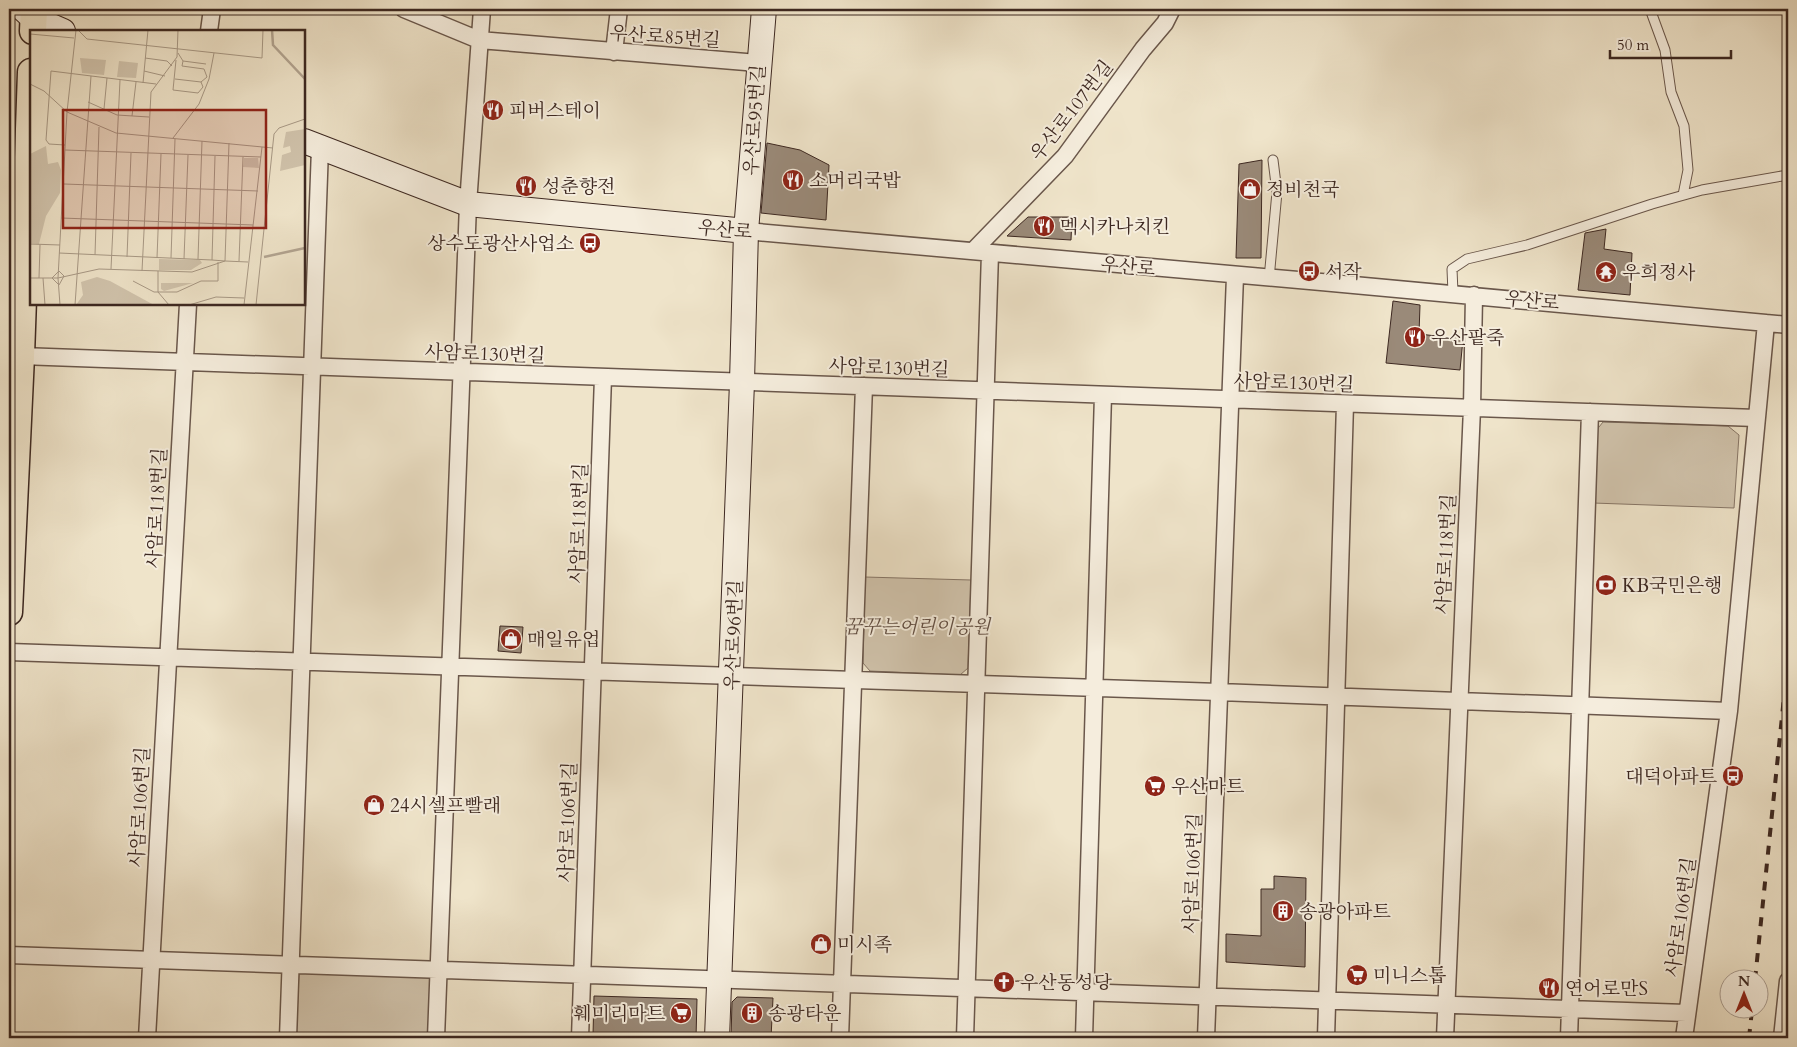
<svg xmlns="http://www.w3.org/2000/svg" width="1797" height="1047" font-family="Cardo,'Noto Serif KR',serif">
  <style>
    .green { fill: #d1c4ad; stroke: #877667 }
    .building { fill: #9a8a79; stroke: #3d2821 }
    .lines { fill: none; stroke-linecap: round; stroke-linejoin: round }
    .lane-casing { stroke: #6a574b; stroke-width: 11 }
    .street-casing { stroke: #6a574b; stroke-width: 19 }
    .secondary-casing { stroke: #3d2821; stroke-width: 26 }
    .primary-casing { stroke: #3d2821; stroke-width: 29 }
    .lane { stroke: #f5eddd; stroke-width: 9 }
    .street { stroke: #f5eddd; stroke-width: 16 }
    .secondary { stroke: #f5eddd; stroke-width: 24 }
    .primary { stroke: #efe4ca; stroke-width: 26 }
    .rail { stroke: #3d2821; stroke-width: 4; stroke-dasharray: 9 9; stroke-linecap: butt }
    .labels { text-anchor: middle; stroke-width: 4; stroke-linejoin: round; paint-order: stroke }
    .street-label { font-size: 19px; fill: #3d2821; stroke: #f5eddd }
    .poi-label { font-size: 19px; fill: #3d2821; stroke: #f5eddd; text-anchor: start }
    .park-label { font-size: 19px; font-style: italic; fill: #624f44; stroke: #f5eddd }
    .inset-river { fill: none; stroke: #b2a491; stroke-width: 2.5 }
    .inset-road { fill: none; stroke: #a89986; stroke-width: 1 }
    .view { fill: #8f2418; fill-opacity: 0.15; stroke: #8f2418; stroke-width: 2.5 }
    .inset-edge { fill: none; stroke: #3d2821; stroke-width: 2.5 }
  </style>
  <rect width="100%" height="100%" fill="#efe4ca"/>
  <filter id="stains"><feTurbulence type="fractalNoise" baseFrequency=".004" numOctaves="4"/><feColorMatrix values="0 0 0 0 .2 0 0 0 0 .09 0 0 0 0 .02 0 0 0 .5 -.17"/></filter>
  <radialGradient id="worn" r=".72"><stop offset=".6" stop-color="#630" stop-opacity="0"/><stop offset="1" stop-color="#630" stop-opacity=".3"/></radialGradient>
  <path class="green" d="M1603,422L1728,426L1739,435L1734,508L1593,503L1595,432Z
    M865,577L971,580L968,668L960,675L870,671L863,663Z
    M299,972L430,977L428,1038H296Z"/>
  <path class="building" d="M767,143L800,150L829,165L826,220L761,213Z
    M1262,160L1261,258H1236L1239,164Z
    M1028,217H1072L1071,240L1007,236Z
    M1606,229L1604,249L1632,253L1630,295L1578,290L1585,233Z
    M1393,301L1420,305L1419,334L1463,339L1460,370L1386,363Z
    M500,626L523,627L521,653L498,651Z
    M1274,876L1306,878L1305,967L1226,962V934L1261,936V889H1274Z
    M594,996L697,999L696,1038H625V1036L593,1035Z
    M737,997L773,998L771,1038H731L732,1002Z"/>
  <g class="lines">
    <g class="lane-casing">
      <path id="lane" d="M1650,9L1665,50L1671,92L1684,126L1688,170L1683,195
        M1269,279L1277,192L1273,160
        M1453,293L1452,269L1467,259L1527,245L1652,204L1702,190L1782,176"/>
    </g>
    <g class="street-casing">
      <path id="street" d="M404,9L479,40L758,63
        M209,31L212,9
        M614,52L619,9
        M746,231C1093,262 1441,292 1788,325
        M973,251L1065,156L1143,49L1165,23L1172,9
        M21,356L1756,418
        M9,652L1219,692L1729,711
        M9,955L1686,1013
        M147,1038L188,304
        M288,1038L320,148
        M436,1038L468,204L482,9
        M580,1038L603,377
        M840,1038L864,386
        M965,1038L990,253
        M1084,1038L1103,395
        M1206,1038L1235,276
        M1326,1038L1345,404
        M1445,1038L1472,408L1474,295
        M1569,1038L1590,412
        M1684,1038L1729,711L1766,323
        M1782,1038L1788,981"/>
    </g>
    <g class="secondary-casing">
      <path id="secondary" d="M23,9L33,18L63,31
        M304,141L468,204L746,231
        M717,1038L742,382L746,231L764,9"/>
    </g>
    <g class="primary-casing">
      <path id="primary" d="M33,31L34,9
        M9,612L21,356L31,72"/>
    </g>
    <use href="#lane" class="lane"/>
    <use href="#street" class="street"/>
    <use href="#secondary" class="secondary"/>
    <use href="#primary" class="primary"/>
    <path class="rail" d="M1755,980L1788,658
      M1749,1038L1752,1010"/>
  </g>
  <defs>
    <g id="restaurant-disc" transform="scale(1.125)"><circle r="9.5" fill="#8f2418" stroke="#f5eddd"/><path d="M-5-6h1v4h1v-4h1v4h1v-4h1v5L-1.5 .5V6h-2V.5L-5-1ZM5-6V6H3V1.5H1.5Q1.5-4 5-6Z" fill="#fff"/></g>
    <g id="shop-disc" transform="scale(1.125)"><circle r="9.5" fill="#8f2418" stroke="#f5eddd"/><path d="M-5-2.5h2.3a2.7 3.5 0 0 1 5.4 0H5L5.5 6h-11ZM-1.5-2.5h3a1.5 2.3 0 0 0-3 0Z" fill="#fff"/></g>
    <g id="bus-disc" transform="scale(1.125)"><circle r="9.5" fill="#8f2418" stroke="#f5eddd"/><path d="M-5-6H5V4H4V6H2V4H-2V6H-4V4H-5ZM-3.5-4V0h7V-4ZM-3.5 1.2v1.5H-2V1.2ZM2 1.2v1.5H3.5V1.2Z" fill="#fff"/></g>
    <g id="temple-disc" transform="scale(1.125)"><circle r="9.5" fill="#8f2418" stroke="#f5eddd"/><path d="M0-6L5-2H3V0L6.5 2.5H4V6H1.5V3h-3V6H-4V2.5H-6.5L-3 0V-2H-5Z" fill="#fff"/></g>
    <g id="bank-disc" transform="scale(1.125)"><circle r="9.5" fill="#8f2418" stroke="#f5eddd"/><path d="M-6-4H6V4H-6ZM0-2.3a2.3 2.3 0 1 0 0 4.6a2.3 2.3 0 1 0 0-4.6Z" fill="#fff"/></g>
    <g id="supermarket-disc" transform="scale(1.125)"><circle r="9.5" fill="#8f2418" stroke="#f5eddd"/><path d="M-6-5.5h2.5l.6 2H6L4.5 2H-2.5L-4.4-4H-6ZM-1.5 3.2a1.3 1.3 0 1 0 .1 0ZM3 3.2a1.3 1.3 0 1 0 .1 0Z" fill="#fff"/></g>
    <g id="building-disc" transform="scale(1.125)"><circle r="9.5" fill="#8f2418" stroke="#f5eddd"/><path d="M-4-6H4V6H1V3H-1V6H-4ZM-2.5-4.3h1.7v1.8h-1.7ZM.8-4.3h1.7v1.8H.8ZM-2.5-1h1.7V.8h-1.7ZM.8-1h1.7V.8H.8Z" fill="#fff"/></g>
    <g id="church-disc" transform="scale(1.125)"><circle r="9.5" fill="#8f2418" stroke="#f5eddd"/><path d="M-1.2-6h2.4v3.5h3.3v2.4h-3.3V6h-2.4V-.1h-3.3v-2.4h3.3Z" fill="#fff"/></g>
  </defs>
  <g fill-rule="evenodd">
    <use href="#restaurant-disc" x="493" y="110"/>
    <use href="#restaurant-disc" x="793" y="180"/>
    <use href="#restaurant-disc" x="526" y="186"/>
    <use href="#shop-disc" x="1250" y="189"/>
    <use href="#restaurant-disc" x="1044" y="226"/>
    <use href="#bus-disc" x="590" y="243"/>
    <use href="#bus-disc" x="1309" y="271"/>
    <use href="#temple-disc" x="1606" y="272"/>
    <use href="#restaurant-disc" x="1415" y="337"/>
    <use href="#bank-disc" x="1606" y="585"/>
    <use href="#shop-disc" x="511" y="639"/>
    <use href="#bus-disc" x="1733" y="776"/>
    <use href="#supermarket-disc" x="1155" y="786"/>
    <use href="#shop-disc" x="374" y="805"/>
    <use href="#building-disc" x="1283" y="911"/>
    <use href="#shop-disc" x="821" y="944"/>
    <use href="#supermarket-disc" x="1357" y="975"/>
    <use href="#church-disc" x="1004" y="982"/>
    <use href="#restaurant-disc" x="1549" y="988"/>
    <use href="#supermarket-disc" x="681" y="1013"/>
    <use href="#building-disc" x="752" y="1013"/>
  </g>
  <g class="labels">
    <g class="street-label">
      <text transform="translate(665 36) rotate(4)" y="7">우산로85번길</text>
      <text transform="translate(1071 110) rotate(-52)" y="7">우산로107번길</text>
      <text transform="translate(754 120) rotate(-86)" y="7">우산로95번길</text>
      <text transform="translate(725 229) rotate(5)" y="7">우산로</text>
      <text transform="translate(1128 266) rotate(5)" y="7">우산로</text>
      <text transform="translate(1532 300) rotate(5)" y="7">우산로</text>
      <text transform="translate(485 353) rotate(2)" y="7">사암로130번길</text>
      <text transform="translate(889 367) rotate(2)" y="7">사암로130번길</text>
      <text transform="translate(1294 382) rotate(2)" y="7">사암로130번길</text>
      <text transform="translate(156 508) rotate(-87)" y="7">사암로118번길</text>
      <text transform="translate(578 523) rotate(-88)" y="7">사암로118번길</text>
      <text transform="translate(1445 554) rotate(-87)" y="7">사암로118번길</text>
      <text transform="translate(733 635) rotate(-88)" y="7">우산로96번길</text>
      <text transform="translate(139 807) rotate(-87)" y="7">사암로106번길</text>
      <text transform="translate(567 822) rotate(-88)" y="7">사암로106번길</text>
      <text transform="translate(1192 873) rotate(-88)" y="7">사암로106번길</text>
      <text transform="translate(1680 917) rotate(-82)" y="7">사암로106번길</text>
    </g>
    <g class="poi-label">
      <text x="509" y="117">피버스테이</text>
      <text x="809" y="187">소머리국밥</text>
      <text x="542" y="193">성춘향전</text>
      <text x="1266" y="196">정비천국</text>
      <text x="1060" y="233">멕시카나치킨</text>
      <text x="574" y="250" text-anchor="end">상수도광산사업소</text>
      <text x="1325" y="278">서작</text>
      <text x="1622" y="279">우희정사</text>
      <text x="1431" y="344">우산팥죽</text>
      <text x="1622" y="592">KB국민은행</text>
      <text x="527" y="646">매일유업</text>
      <text x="1717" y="783" text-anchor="end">대덕아파트</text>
      <text x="1171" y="793">우산마트</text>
      <text x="390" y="812">24시셀프빨래</text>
      <text x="1299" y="918">송광아파트</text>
      <text x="837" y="951">미시족</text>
      <text x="1373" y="982">미니스톱</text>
      <text x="1020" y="989">우산동성당</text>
      <text x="1565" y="995">연어로만S</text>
      <text x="665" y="1020" text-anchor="end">훼미리마트</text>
      <text x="768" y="1020">송광타운</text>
    </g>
    <g class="park-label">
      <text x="917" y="633">꿈꾸는어린이공원</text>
    </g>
  </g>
  <g transform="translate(30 30)">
    <rect width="275" height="275" fill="#efe4ca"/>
    <path d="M50,28L76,30L74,45L52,43ZM89,31L108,33L106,48L87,47ZM275,99V135L250,141L252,125L261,122L260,116L253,118L256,102ZM16,116L18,134L28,132L31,140L30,163L16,186L9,214L0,213V124ZM214,128H228L229,138L213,137ZM129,229L170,230L172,233L161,240H129ZM67,247L80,251L124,275H46L53,265L51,252ZM131,253H163L134,261L131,259Z" fill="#d1c4ad"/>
    <path class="inset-river" d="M242,0L243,15L275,49M234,227L275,218"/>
    <path class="inset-road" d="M49,1L57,9L232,28L233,0M0,4L44,8M148,23L153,31L176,34M115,28L137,31L142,36M146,30L143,60L168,63L173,57L171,52M114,41L135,46M145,49L171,52L177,47L174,39L152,36L153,31M113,53L118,0M0,54L14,61L37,82M58,72L87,85L119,87M74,79L77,48M37,82L86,103L243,118M102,86L106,52M143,108L169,74L179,49L184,23M35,115L19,114L16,110L21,41L126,54M35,120L231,127M185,126L182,230L195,231L199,113M34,154L228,161M31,188L223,195M0,214L30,215M29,223L182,230M65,225L69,97M97,227L101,123M127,228L131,124M141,228L145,109M154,229L158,125M168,229L172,111M209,231L213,127M81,239L90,50M29,241L34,246L29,255L22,248ZM112,241L121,62L147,27L148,0M128,241V262L139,275M0,248H28L69,239L162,242L195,231L218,232M9,248L10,215M13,248L15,275M103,251L124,262H147L171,251H188V232M30,275L28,248L37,82L46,0M45,275L61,46M159,275L186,267L214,268M214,275L232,117M226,275L244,104L249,98L275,89"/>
    <path class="view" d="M33,80H236V198H33Z"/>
    <rect width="275" height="275" class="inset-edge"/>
  </g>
  <rect width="1797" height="1047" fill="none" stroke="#efe4ca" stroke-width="30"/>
  <rect x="10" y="10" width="1777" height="1027" fill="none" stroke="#3d2821" stroke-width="2.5"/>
  <rect x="15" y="15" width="1767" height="1017" fill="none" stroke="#3d2821"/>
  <g transform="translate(1744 994)"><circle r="24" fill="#f5eddd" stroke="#ab9e92"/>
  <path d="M0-4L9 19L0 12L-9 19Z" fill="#8f2418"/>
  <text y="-8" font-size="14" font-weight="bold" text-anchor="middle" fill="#3d2821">N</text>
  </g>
  <path d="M1610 50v8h121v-8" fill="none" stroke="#3d2821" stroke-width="2.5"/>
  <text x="1617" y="50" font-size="15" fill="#3d2821" stroke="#f5eddd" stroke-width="4" paint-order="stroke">50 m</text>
  <rect width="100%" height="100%" filter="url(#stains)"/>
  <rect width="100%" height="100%" fill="url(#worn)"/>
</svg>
